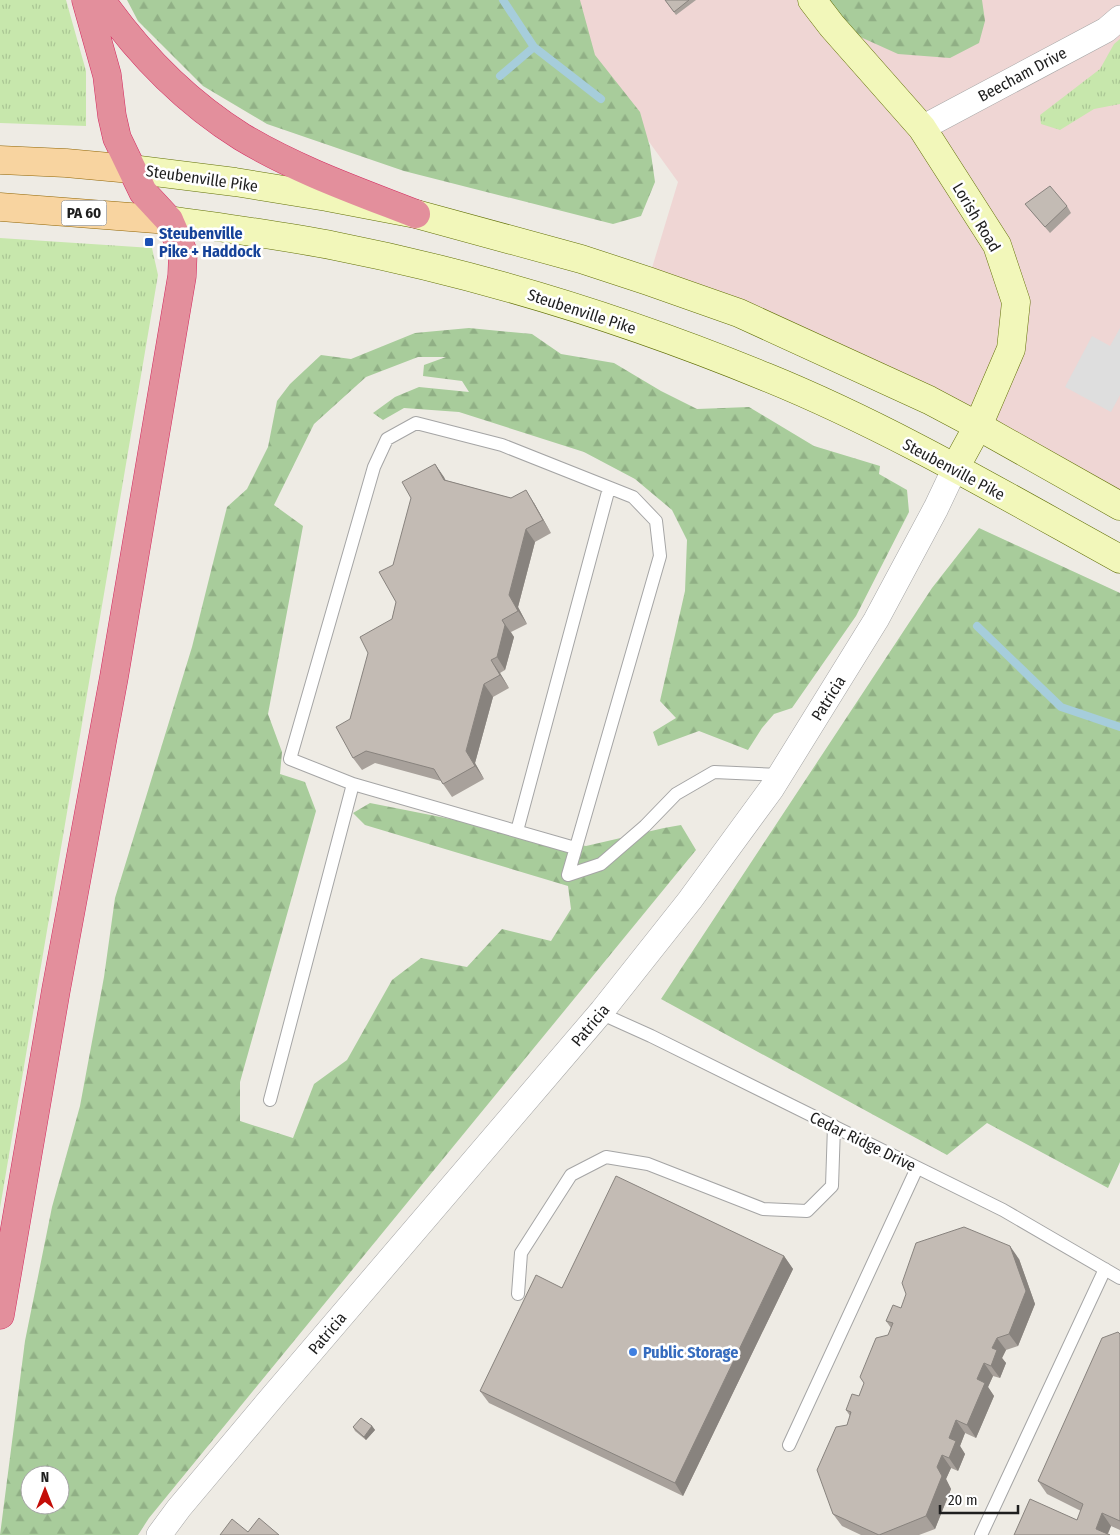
<svg xmlns="http://www.w3.org/2000/svg" width="1120" height="1535" font-family="'Fira Sans Condensed',sans-serif">
  <style>
    .commercial { fill: #efd6d4 }
    .grass { fill: url(#grass-tufts) }
    .forest { fill: url(#forest-firs); fill-rule: evenodd }
    .parking { fill: #dedede }
    .lines { fill: none; stroke-linecap: round; stroke-linejoin: round }
    .stream { stroke: #a6cddb; stroke-width: 8 }
    .lane-casing { stroke: #a5a5a5; stroke-width: 14 }
    .street-casing { stroke: #a5a5a5; stroke-width: 26 }
    .secondary-casing { stroke: #637109; stroke-width: 29 }
    .primary-casing { stroke: #926706; stroke-width: 29 }
    .highway-casing { stroke: #d32b60; stroke-width: 29 }
    .lane { stroke: #fff; stroke-width: 12 }
    .street { stroke: #fff; stroke-width: 25 }
    .secondary { stroke: #f2f7ba; stroke-width: 28 }
    .primary { stroke: #f8d4a0; stroke-width: 28 }
    .highway { stroke: #e38f9c; stroke-width: 28 }
    .wall { fill: #a8a19b }
    .shaded-wall { fill: #88837e }
    .building { fill: #c3bbb4; stroke: #88837e }
    .transit-dot { fill: #1a4fb4; stroke: #fff; stroke-width: 2 }
    .shop-dot { fill: #3f7fe0; stroke: #fff; stroke-width: 2 }
    .labels { text-anchor: middle; stroke-width: 5; stroke-linejoin: round; paint-order: stroke }
    .shield { fill: #fff; stroke: #626262; stroke-width: 1 }
    .shield-label { font-size: 15px; font-weight: bold; fill: #1e1e1e }
    .street-label { font-size: 16px; fill: #1e1e1e; stroke: #fff }
    .transit-label { font-size: 16px; font-weight: bold; fill: #164399; stroke: #fff; text-anchor: start }
    .shop-label { font-size: 16px; font-weight: bold; fill: #366cbe; stroke: #fff; text-anchor: start }
  </style>
  <defs>
    <pattern id="grass-tufts" width="24" height="20" patternUnits="userSpaceOnUse" patternTransform="scale(1.25)"><rect width="24" height="20" fill="#c7e7ac"/><path d="M3 7l-1-3M5 7V3M7 7l1-3M15 17l-1-3M17 17v-4M19 17l1-3" fill="none" stroke="#aac694"/></pattern>
    <pattern id="forest-firs" width="22" height="20" patternUnits="userSpaceOnUse" patternTransform="scale(1.25)"><rect width="22" height="20" fill="#a8cc9b"/><path d="M5 1l3.5 6h-7zM16 11l3.5 6h-7z" fill="#90af85"/></pattern>
  </defs>
  <rect width="100%" height="100%" fill="#eeebe4"/>
  <path class="commercial" d="M547,0H1120V506L648,281L678,182Z"/>
  <path class="grass" d="M0,0H66L86,71V126L0,123Z
    M1120,39V104L1094,109L1060,130L1041,124L1040,115L1100,69L1114,44Z
    M0,238L152,248L158,275L0,1208Z"/>
  <path class="forest" d="M127,0H580L595,55L640,112L650,147L655,182L641,216L613,224L404,171L267,124L203,86L138,21Z
    M816,0H982L985,21L979,43L950,58L898,54L836,26Z
    M469,328L532,334L561,354L614,363L661,391L697,409L749,407L814,446L880,466L879,474L907,490L909,512L856,616L792,708L774,714L762,728L748,750L699,731L658,746L653,732L676,718L660,701L685,591L687,540L672,510L635,479L584,452L459,412L404,408L383,420L373,413L395,397L419,387L469,392L462,381L423,376L424,365L446,357H418L366,377L314,424L274,505L303,526L268,714L282,752L280,774L305,782L316,811L240,1082V1121L293,1138L314,1084L347,1060L392,980L421,958L467,967L502,929L551,941L571,909L568,886L365,825L353,813L370,803L586,846L664,828L681,825L696,850L149,1518L138,1535H0L25,1341L52,1207L80,1106L104,977L115,898L192,647L227,507L247,489L268,447L277,401L290,384L321,355L351,359L415,333ZM30,1475H60V1505H30Z
    M979,528L1120,593V1162L1108,1188L987,1123L947,1155L661,999L932,588Z"/>
  <path class="parking" d="M1120,328V395L1111,412L1065,387L1092,336L1110,346Z"/>
  <g class="lines">
    <path class="stream" d="M503,0L534,47L601,99
      M500,76L534,47
      M977,626L1061,707L1120,727"/>
    <g class="lane-casing">
      <path id="lane" d="M353,784L575,848
        M517,831L609,488
        M600,1013L651,1036L1003,1210L1120,1278
        M270,1100L353,784L290,759L374,467L387,439L416,423L502,445L633,497L656,521L660,556L568,875L601,864L645,826L676,794L714,772L780,775
        M518,1294L521,1253L571,1175L606,1157L648,1164L763,1209L807,1211L832,1186L834,1126
        M789,1445L917,1168
        M981,1535L1105,1269"/>
    </g>
    <g class="street-casing">
      <path id="street" d="M922,128L1106,30L1120,18
        M159,1535L179,1508L274,1395L602,1011L690,900L772,788L876,620L936,508L955,468"/>
    </g>
    <g class="secondary-casing">
      <path id="secondary" d="M812,0L832,26L922,128L997,245L1016,302L1011,349L978,426L955,468
        M131,169L235,182L327,197L416,214L581,259L648,281L739,313L929,400L978,426L1120,506
        M169,220C224,228 280,235 335,246C482,275 627,320 766,377C889,427 1004,495 1120,559"/>
    </g>
    <g class="primary-casing">
      <path id="primary" d="M0,160L66,163L131,169
        M0,207L169,220"/>
    </g>
    <g class="highway-casing">
      <path id="highway" d="M101,0C139,54 186,102 242,137C297,170 357,191 416,214
        M0,1315L56,990L114,677L182,276L183,252L169,220L143,192L117,138L112,116L107,75L86,0"/>
    </g>
    <use href="#lane" class="lane"/>
    <use href="#street" class="street"/>
    <use href="#secondary" class="secondary"/>
    <use href="#primary" class="primary"/>
    <use href="#highway" class="highway"/>
  </g>
  <path class="wall" d="M665,0H696L676,15Z
    M1025,204L1067,206L1071,213L1050,233Z
    M435,464L445,480L511,498L534,503L551,533L535,542L518,607L527,624L511,632L514,637L505,670L500,673L509,688L493,697L475,763L484,779L452,797L441,781L375,763L362,770L353,758L350,719L392,619L396,602L393,565Z
    M784,1256L793,1269L683,1496L489,1403L480,1391Z
    M1019,1259L1035,1304L1018,1346L1006,1350L1002,1358L1006,1363L1000,1378L993,1376L988,1387L994,1396L976,1438L965,1433L960,1446L965,1454L958,1471L951,1468L946,1479L951,1489L935,1529L919,1535H861L842,1526L833,1514L847,1425L850,1416L846,1410L859,1396L888,1335L891,1328L886,1321L901,1308Z
    M1120,1334V1530L1111,1526L1108,1534L1077,1520L1081,1511L1047,1494L1038,1481Z
    M372,1426L375,1430L366,1440L355,1431L353,1427Z"/>
  <path class="shaded-wall" d="M435,464L444,477L452,493L444,480Z
    M526,490L534,503L551,533L543,520Z
    M526,529L535,542L518,607L527,624L518,611L509,595Z
    M502,620L514,637L505,670L497,657Z
    M491,660L500,673L509,688L500,675Z
    M484,684L493,697L475,763L484,779L475,766L466,751Z
    M1010,1246L1019,1259L1035,1304L1018,1346L1009,1334Z
    M784,1256L793,1269L683,1496L675,1483Z
    M997,1338L1006,1350L1002,1358L1006,1363L1000,1378L991,1366L992,1348Z
    M984,1363L993,1376L988,1387L994,1396L976,1438L967,1425L977,1379Z
    M956,1420L965,1433L960,1446L965,1454L958,1471L949,1458V1438Z
    M372,1426L375,1430L366,1440L364,1437Z
    M942,1455L951,1468L946,1479L951,1489L935,1529L926,1516L937,1467Z
    M1102,1513L1111,1526L1107,1535L1096,1529Z"/>
  <path class="building" d="M665,0H689L674,12Z
    M1050,186L1067,206L1045,227L1025,204Z
    M435,464L444,480L511,498L526,490L543,520L526,529L509,595L518,611L502,620L505,625L497,657L491,660L500,675L484,684L466,751L475,766L443,784L434,769L366,751L353,758L336,727L350,719L368,653L360,637L392,619L396,602L379,572L393,565L411,498L402,482Z
    M616,1176L784,1256L675,1483L480,1391L536,1275L562,1288Z
    M964,1227L1010,1246L1026,1291L1009,1334L997,1338L992,1348L997,1350L991,1366L984,1363L977,1379L985,1383L967,1425L956,1420L949,1438L956,1441L949,1458L942,1455L937,1467L942,1476L926,1516L879,1535L833,1514L817,1470L836,1427L847,1425L851,1412L846,1410L852,1394L859,1396L864,1383L860,1377L876,1338L888,1335L893,1323L886,1321L893,1305L901,1308L906,1294L902,1283L916,1243Z
    M1118,1332L1120,1334V1521L1102,1513L1096,1529L1110,1535H1014L1030,1499L1077,1520L1083,1504L1038,1481L1102,1338Z
    M361,1418L372,1426L364,1437L353,1427Z
    M259,1518L279,1535H220L232,1519L248,1532Z"/>
  <rect class="transit-dot" x="144" y="237" width="10" height="10" rx="2.5"/>
  <circle class="shop-dot" cx="633" cy="1352" r="5"/>
  <g class="labels">
    <rect class="shield" x="61.5" y="200.5" width="45" height="25" rx="4"/>
    <g class="shield-label">
      <text x="84" y="218">PA 60</text>
    </g>
    <g class="street-label">
      <text transform="translate(1022 74) rotate(-28)" y="6">Beecham Drive</text>
      <text transform="translate(202 178) rotate(8)" y="6">Steubenville Pike</text>
      <text transform="translate(977 217) rotate(59)" y="6">Lorish Road</text>
      <text transform="translate(582 311) rotate(18)" y="6">Steubenville Pike</text>
      <text transform="translate(954 469) rotate(28)" y="6">Steubenville Pike</text>
      <text transform="translate(828 698) rotate(-58)" y="6">Patricia</text>
      <text transform="translate(590 1025) rotate(-50)" y="6">Patricia</text>
      <text transform="translate(863 1141) rotate(26)" y="6">Cedar Ridge Drive</text>
      <text transform="translate(327 1333) rotate(-50)" y="6">Patricia</text>
    </g>
    <g class="transit-label">
      <text x="159" y="239">Steubenville<tspan x="159" dy="18">Pike + Haddock</tspan></text>
    </g>
    <g class="shop-label">
      <text x="643" y="1358">Public Storage</text>
    </g>
  </g>
  <g transform="translate(45 1490)"><circle r="24" fill="#ffffff" stroke="#a5a5a5"/>
  <path d="M0-4L9 19L0 12L-9 19Z" fill="#c40d08"/>
  <text y="-8" font-size="14" font-weight="bold" text-anchor="middle" fill="#1e1e1e">N</text>
  </g>
  <path d="M940 1505v8h78v-8" fill="none" stroke="#1e1e1e" stroke-width="2.5"/>
  <text x="948" y="1505" font-size="15" fill="#1e1e1e" stroke="#ffffff" stroke-width="4" paint-order="stroke">20 m</text>
</svg>
